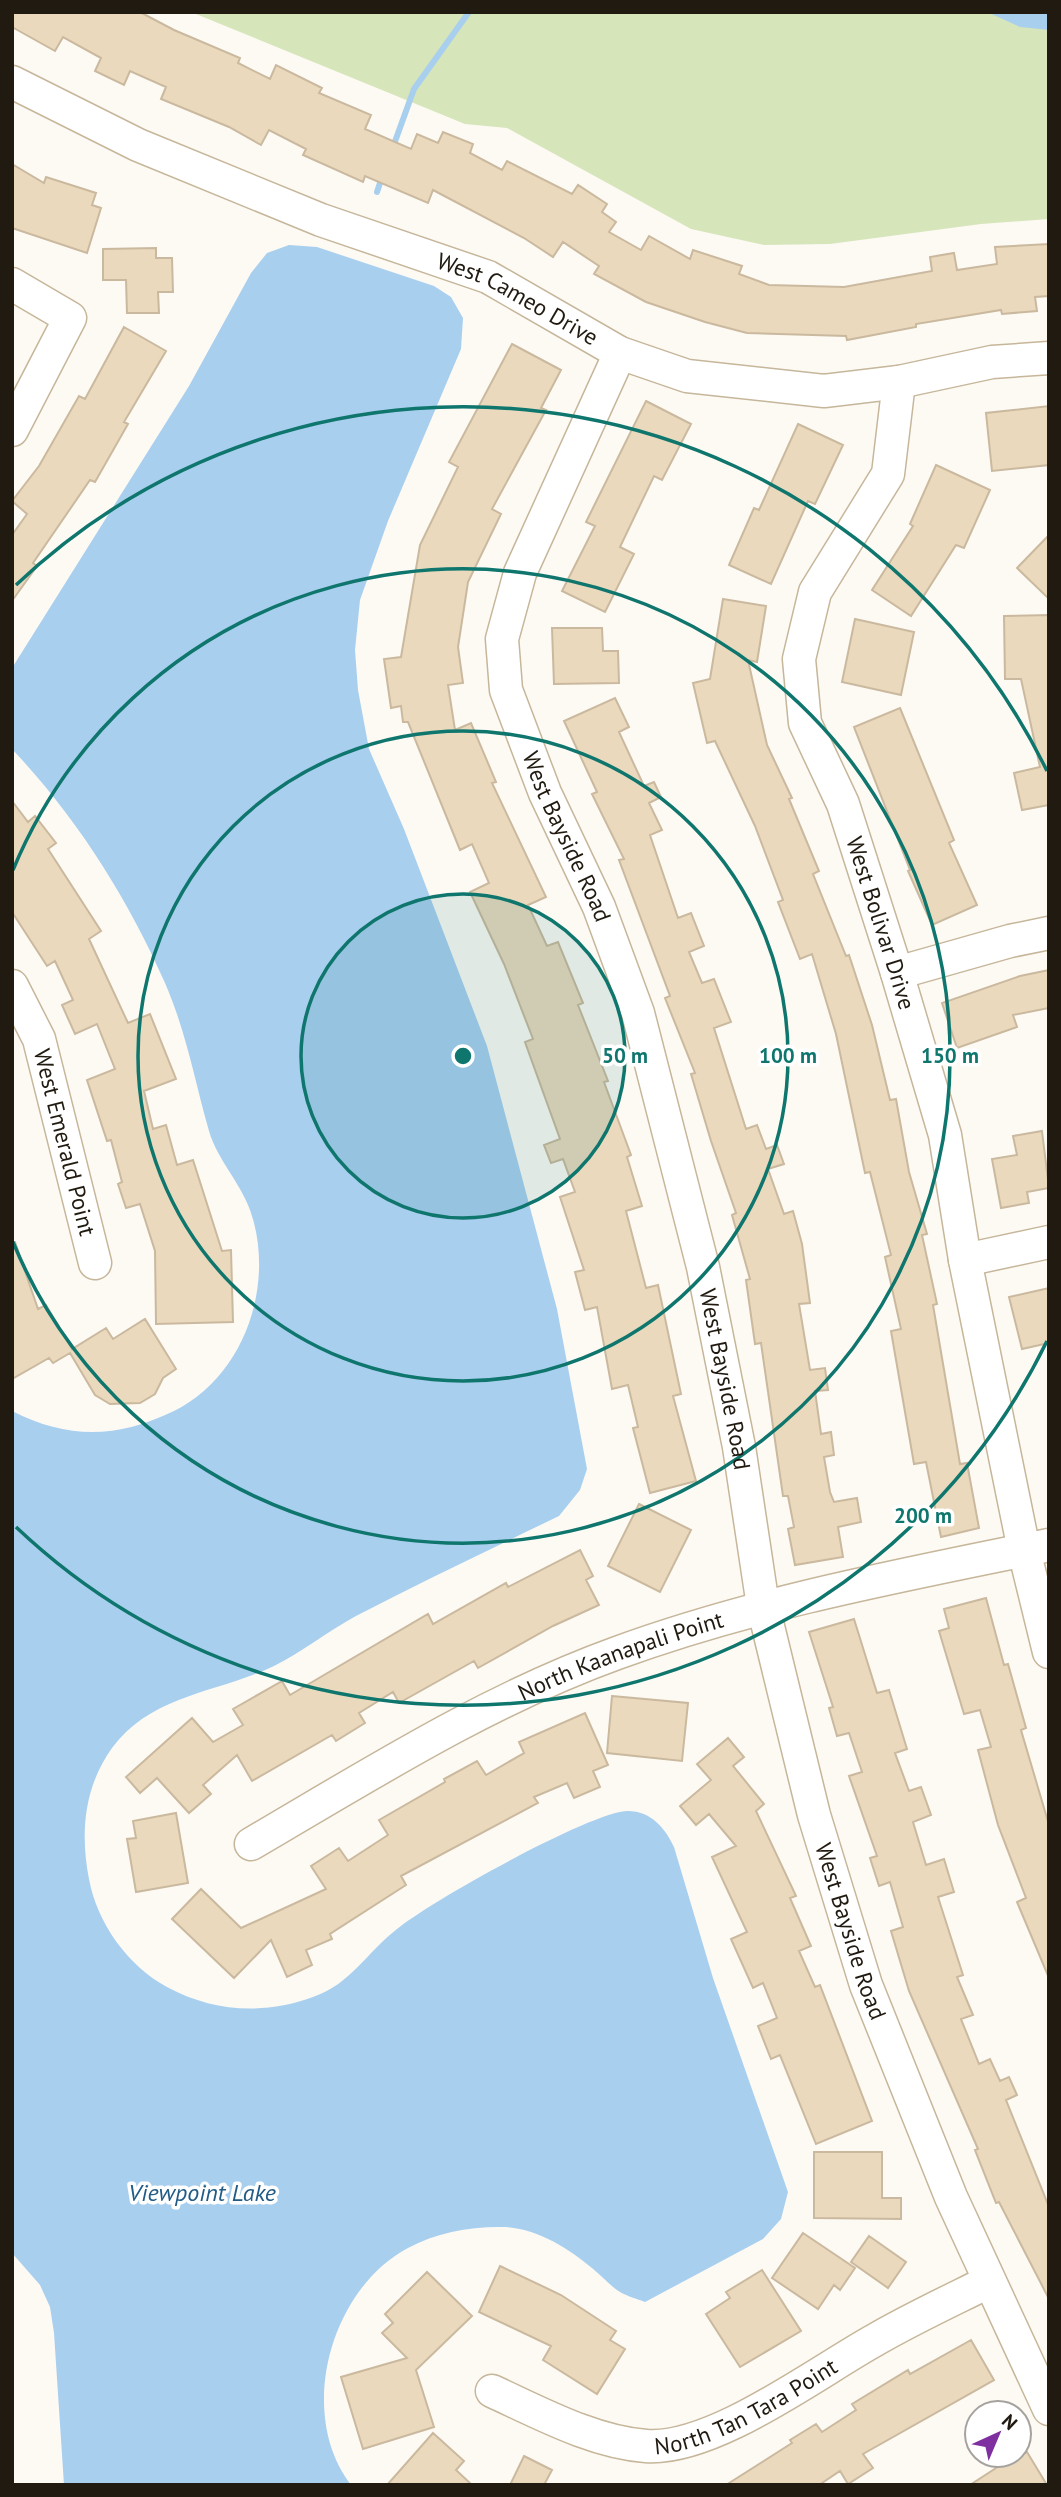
<svg xmlns="http://www.w3.org/2000/svg" width="1061" height="2497" font-family="'PT Sans',sans-serif">
  <style>
    .green { fill: #d7e5bb }
    .water { fill: #a9cfef }
    .lines { fill: none; stroke-linecap: round; stroke-linejoin: round }
    .stream { stroke: #a9cfef; stroke-width: 6 }
    .building { fill: #ead9bd; stroke: #cab99e; stroke-width: 2 }
    .minor-casing { stroke: #c6b69a; stroke-width: 35 }
    .minor { stroke: #fff; stroke-width: 32 }
    .ring { fill: none; stroke: #0f766e; stroke-width: 3.5 }
    .labels { text-anchor: middle; stroke-width: 7; stroke-linejoin: round; paint-order: stroke }
    .street-label { font-size: 23px; fill: #201a10; stroke: #fff }
    .water-label { font-size: 24px; font-style: italic; fill: #225b85; stroke: #fff }
    .centre { fill: #0f766e; stroke: #fff; stroke-width: 3.5 }
    .ring-label { font-size: 21px; text-anchor: middle; font-weight: bold; fill: #0f766e; stroke: #fff; stroke-width: 7; stroke-linejoin: round; paint-order: stroke }
  </style>
  <rect width="100%" height="100%" fill="#fdfaf4"/>
  <path class="green" d="M191,12H1049V219L981,224L830,244L764,245L691,229L507,128L465,124Z"/>
  <path class="water" d="M987,12H1049V30L1020,27Z
    M289,245L317,247L434,286L451,297L463,318L461,349L388,521L360,600L355,650L358,690L369,749L404,829L487,1046L557,1309L587,1469L580,1490L559,1516C491,1549 423,1581 356,1616C328,1631 302,1652 274,1666C218,1693 152,1694 112,1748C84,1787 80,1833 89,1879C97,1923 128,1966 167,1987C213,2012 264,2015 313,1997C351,1984 367,1952 397,1929C429,1902 592,1811 628,1811C651,1811 665,1828 674,1847L713,1978L788,2192L781,2219L763,2239L645,2302C637,2299 627,2296 620,2292C610,2286 601,2275 592,2268C568,2248 538,2229 506,2227C472,2226 437,2232 408,2248C330,2289 296,2414 351,2485H64L54,2333L50,2307L40,2285L12,2253V1411C69,1440 118,1438 174,1411C245,1376 276,1283 250,1210C240,1182 217,1159 209,1131C195,1082 186,1031 165,983C127,897 77,818 12,749V668L189,386L251,273L267,253Z"/>
  <g class="lines">
    <path class="stream" d="M393,147L414,89L469,12
      M377,192L382,177"/>
  </g>
  <path class="building" d="M12,12H140L174,30L240,58L238,63L270,79L276,65L322,88L319,93L371,115L365,129L411,149L417,134L438,143L443,132L473,144L470,153L502,170L507,161L572,194L578,185L607,204L602,212L616,222L609,232L641,250L649,236L690,259L693,250L742,266L739,274L769,285L844,287L932,271L930,257L954,253L957,270L997,264L995,247L1049,244V296L1035,297L1037,311L1002,314L1001,310L916,324V327L847,340L846,336L747,333L705,322L646,302L594,274L599,266L563,242L553,257L524,238L433,190L428,203L365,176L363,182L303,155L306,149L269,130L261,145L229,127L161,99L166,87L130,71L124,85L95,71L101,58L63,37L55,51L12,27Z
    M12,164L44,183L46,177L96,193L92,205L101,208L87,253L12,228Z
    M156,248V258H172L173,292H158L159,313H127L126,280H103V249Z
    M124,327L166,351L124,422L128,424L95,482L90,480L33,563L37,566L12,601V535L27,514L12,501L39,466L79,396L85,399Z
    M512,344L561,370L541,408L546,410L492,509L501,514L468,582L458,647L463,683L448,685L455,730L471,723L496,782L492,783L546,897L528,905L547,946L558,942L583,1003L578,1005L608,1081L604,1082L631,1155L627,1157L642,1206L626,1211L646,1288L658,1285L681,1394L673,1396L696,1481L650,1493L633,1428L638,1427L628,1385L612,1389L597,1307L585,1310L575,1272L584,1270L560,1197L575,1192L563,1159L551,1163L544,1145L560,1139L525,1042L533,1039L504,964L470,892L489,883L472,844L460,850L408,722H403L401,706L391,708L384,659L401,657L420,545L458,467L449,462Z
    M646,401L691,424L662,480L654,476L620,547L634,554L605,612L562,591L595,526L586,522Z
    M1049,406V465L992,471L986,413Z
    M798,424L843,445L815,504L808,501L771,584L729,565L754,508L759,510Z
    M936,465L990,490L964,548L956,545L911,616L872,590L913,526L910,524Z
    M1049,535V599L1017,568Z
    M723,599L766,606L757,662L748,660L767,745L792,798L789,799L819,871L813,874L846,956L849,955L872,1025L890,1100L896,1099L909,1172L927,1234L922,1235L937,1304L933,1305L960,1464L967,1463L979,1528L941,1537L926,1462L914,1464L891,1331L901,1329L885,1257L891,1255L870,1172L865,1173L836,1034L812,954L800,959L778,902L783,900L755,826L715,741L707,743L693,683L710,679Z
    M1049,615V805L1022,810L1014,773L1040,767L1021,679H1005L1004,616Z
    M855,619L914,632L901,695L842,682Z
    M552,628H602L603,651H618L619,683L554,684Z
    M615,698L629,727L619,732L644,786L654,782L661,797L649,803L662,830L650,835L678,918L691,913L704,946L689,952L702,983L714,979L731,1022L714,1028L746,1129L757,1125L766,1149L777,1145L784,1164L768,1169L784,1214L793,1211L802,1244L810,1303L799,1304L810,1370L825,1368L828,1390L815,1391L821,1434L831,1432L834,1455L824,1457L830,1492L834,1502L857,1498L861,1522L838,1527L843,1557L795,1565L788,1529L794,1527L788,1496H783L761,1343L755,1344L746,1280L750,1279L732,1215L736,1213L711,1141L691,1074L695,1073L665,998L670,996L619,860L624,859L592,794L597,792L564,721Z
    M900,708L954,840L949,843L977,905L932,925L908,871L910,870L854,727Z
    M12,801L28,822L35,816L56,843L48,849L101,931L89,939L128,1023L150,1014L176,1079L144,1091L153,1129L166,1125L177,1165L193,1160L222,1251L231,1250L233,1322L156,1324L155,1251L140,1204L126,1208L118,1184L122,1182L111,1140L107,1141L87,1080L115,1069L97,1024L75,1034L62,1005L73,1000L55,961L47,966L12,912Z
    M1049,970V1008L1013,1015L1017,1027L957,1048L942,1003L1020,976Z
    M1042,1131L1049,1188L1027,1192L1029,1203L1001,1208L992,1159L1017,1155L1013,1136Z
    M12,1242H15L38,1309L46,1305L72,1349L106,1328L113,1339L145,1319L176,1369L163,1378L155,1394L140,1403L110,1404L95,1395L70,1353L53,1363L49,1358L12,1379Z
    M1049,1288V1343L1022,1349L1009,1297Z
    M639,1504L691,1530L660,1592L608,1566Z
    M580,1550L593,1576L586,1580L599,1605L553,1626L478,1668L474,1661L399,1703L393,1692L359,1713L365,1723L336,1741L332,1735L252,1781L237,1755L203,1785L211,1794L189,1813L157,1778L140,1793L126,1777L192,1718L213,1742L243,1725L233,1709L282,1681L290,1695L428,1614L433,1624L506,1583L508,1587Z
    M986,1598L1004,1665L1008,1664L1026,1728L1021,1730L1049,1825V1978L1017,1902L1026,1898L998,1825L978,1750L991,1747L980,1710L964,1714L939,1631L949,1628L944,1609Z
    M854,1619L877,1693L889,1690L907,1749L895,1753L909,1791L921,1787L931,1815L913,1822L926,1865L944,1859L954,1892L938,1897L963,1975L957,1977L973,2015L961,2019L979,2064L990,2059L1000,2081L1009,2077L1017,2095L1006,2100L1049,2207V2299L999,2202L996,2203L975,2150L978,2149L909,1991L891,1931L903,1927L890,1882L879,1886L870,1858L877,1856L849,1776L862,1772L849,1733L837,1736L829,1708L833,1707L809,1632Z
    M612,1696L688,1703L682,1761L607,1753Z
    M585,1713L608,1765L593,1771L600,1787L574,1798L567,1783L534,1797L538,1803L401,1876L406,1885L330,1934L332,1939L306,1950L312,1965L287,1977L271,1940L234,1978L172,1919L201,1889L241,1928L326,1889L311,1866L339,1848L348,1861L388,1835L379,1820L445,1782L444,1779L477,1761L486,1775L524,1753L519,1742Z
    M728,1738L744,1757L733,1766L764,1804L756,1811L796,1896L790,1898L811,1946L799,1951L815,1987L820,1985L872,2121L816,2144L780,2055L771,2059L758,2026L777,2018L763,1983L753,1988L731,1939L747,1932L712,1857L736,1846L709,1814L696,1825L680,1806L711,1780L697,1764Z
    M176,1813L188,1883L136,1892L127,1839L136,1838L133,1821Z
    M814,2152H882V2198H901V2219L814,2218Z
    M803,2233L855,2268L840,2290L834,2285L818,2309L772,2278Z
    M869,2236L906,2262L888,2288L851,2262Z
    M500,2266L561,2295L616,2331L610,2340L625,2349L597,2394L543,2360L551,2346L479,2312Z
    M762,2270L801,2331L740,2367L706,2314L730,2298L726,2292Z
    M427,2272L472,2316L416,2370L434,2427L363,2449L341,2377L407,2358L382,2333L393,2323L385,2314Z
    M971,2340L994,2380L863,2454L873,2468L848,2484L840,2471L819,2485H726L792,2443L790,2440L816,2424L822,2432L856,2410L852,2404L908,2370L910,2374Z
    M433,2433L464,2461L456,2470L472,2485H387Z
    M1027,2452L1047,2485H970L996,2468L987,2455H1021Z
    M524,2456L552,2470L544,2485H510Z"/>
  <g class="lines">
    <g class="minor-casing">
      <g id="minor">
        <path id="s1" d="M12,82L138,145L321,220L488,277L620,353L687,376L824,391L899,382L992,362L1049,358"/>
        <path d="M12,284L70,318L12,430"/>
        <path id="s2" d="M620,353L520,573L502,639L506,690L545,793L599,907L638,1013L703,1267L739,1447L763,1606L814,1815L866,1985L951,2197L1049,2409"/>
        <path id="s3" d="M899,382L888,474L815,592L799,659L805,723L843,804L897,973L945,1135L965,1260L1024,1550L1049,1652"/>
        <path d="M897,973L1010,941L1049,933"/>
        <path id="s4" d="M12,986L39,1039L95,1263"/>
        <path d="M965,1260L1049,1242"/>
        <path id="s5" d="M251,1844C369,1775 487,1700 617,1653C757,1602 903,1575 1049,1545"/>
        <path id="s6" d="M492,2391C540,2413 593,2442 646,2446C713,2451 817,2372 875,2340C911,2319 950,2301 988,2282"/>
      </g>
    </g>
    <use href="#minor" class="minor"/>
  </g>
  <circle cx="463" cy="1056" r="162" fill="#0f766e" fill-opacity=".12"/>
  <g class="ring">
    <circle cx="463" cy="1056" r="162"/>
    <circle cx="463" cy="1056" r="325"/>
    <path d="M13 870A487 487 0 1 1 13 1242"/>
    <path d="M1047 1341A650 650 0 0 1 16 1527M16 585A650 650 0 0 1 1047 771"/>
  </g>
  <g class="labels">
    <g class="street-label">
      <text dy="8" stroke="none"><textPath href="#s1" startOffset="551">West Cameo Drive</textPath></text>
      <text dy="8" stroke="none"><textPath href="#s2" startOffset="520">West Bayside Road</textPath></text>
      <text dy="8" stroke="none"><textPath href="#s3" startOffset="579">West Bolivar Drive</textPath></text>
      <text dy="8" stroke="none"><textPath href="#s4" startOffset="166">West Emerald Point</textPath></text>
      <text dy="8" stroke="none"><textPath href="#s2" startOffset="1087">West Bayside Road</textPath></text>
      <text dy="8" stroke="none"><textPath href="#s5" startOffset="416">North Kaanapali Point</textPath></text>
      <text dy="8" stroke="none"><textPath href="#s2" startOffset="1654">West Bayside Road</textPath></text>
      <text dy="8" stroke="none"><textPath href="#s6" startOffset="273">North Tan Tara Point</textPath></text>
    </g>
    <g class="water-label">
      <text x="202" y="2201">Viewpoint Lake</text>
    </g>
  </g>
  <circle cx="463" cy="1056" r="10" class="centre"/>
  <g class="ring-label">
    <text x="625" y="1063">50 m</text>
    <text x="788" y="1063">100 m</text>
    <text x="950" y="1063">150 m</text>
    <text x="923" y="1523">200 m</text>
  </g>
  <rect width="1061" height="2497" fill="none" stroke="#201a10" stroke-width="28"/>
  <g transform="translate(998 2434) rotate(44)"><circle r="33" fill="#ffffff" stroke="#a6a39f" stroke-width="2"/>
  <path d="M0-5L12 26L0 18L-12 26Z" fill="#7e30a1"/>
  <text y="-10" font-size="19" font-weight="bold" text-anchor="middle" fill="#201a10">N</text>
  </g>
</svg>
